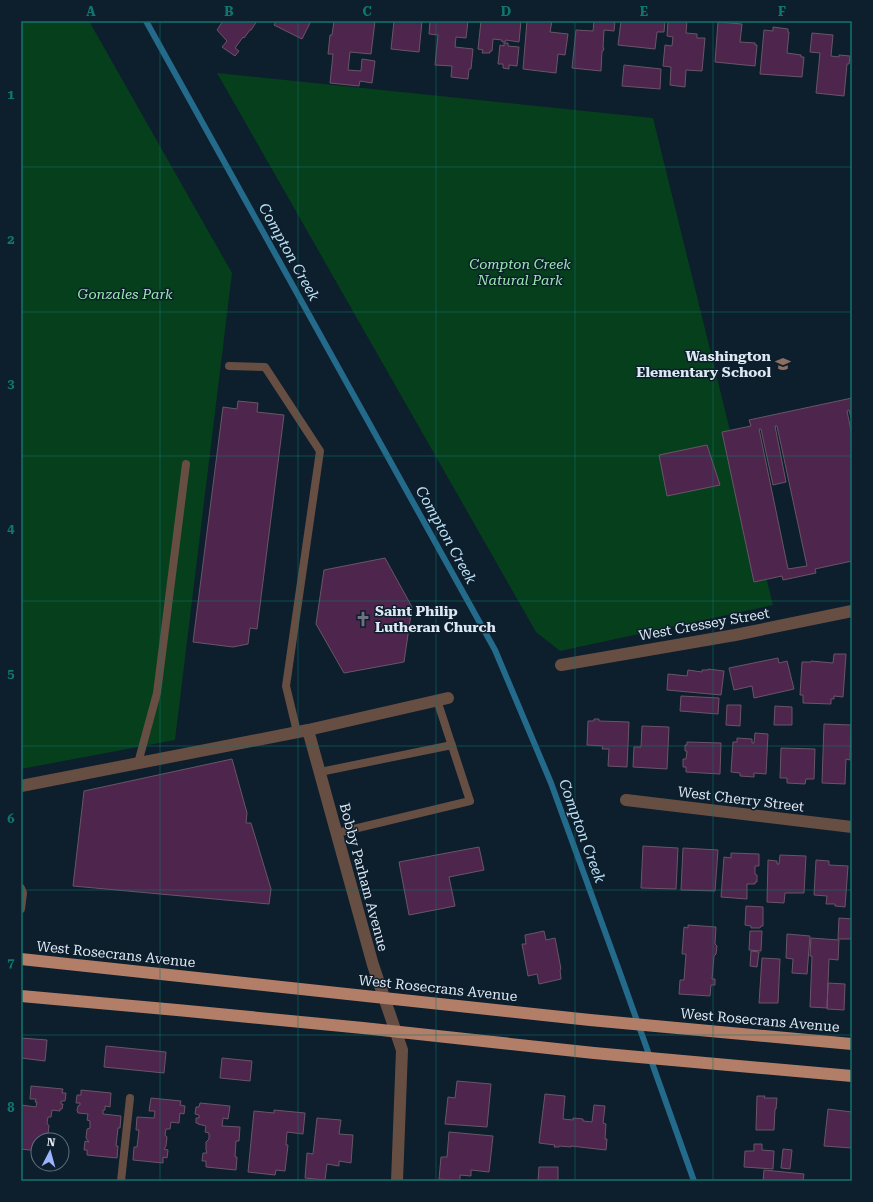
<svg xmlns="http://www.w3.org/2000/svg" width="873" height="1202" font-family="'Roboto Serif',serif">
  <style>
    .green { fill: #063f1c }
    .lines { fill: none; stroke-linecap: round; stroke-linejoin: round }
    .stream { stroke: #236a8b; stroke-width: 6 }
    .building { fill: #4e254d; stroke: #695567; fill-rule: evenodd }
    .lane { stroke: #674e43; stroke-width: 8 }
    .street { stroke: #674e43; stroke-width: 12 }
    .primary { stroke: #b27e67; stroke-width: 12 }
    .grid { fill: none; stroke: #0f766e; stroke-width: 1; stroke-opacity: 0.55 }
    .labels { text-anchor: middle; stroke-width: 3; stroke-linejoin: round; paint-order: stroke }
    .park-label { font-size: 14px; font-style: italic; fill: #99e9ac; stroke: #0d1e2d }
    .poi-label { font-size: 14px; font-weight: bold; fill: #dde8f3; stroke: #0d1e2d; text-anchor: end }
    .street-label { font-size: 14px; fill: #dde8f3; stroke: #0d1e2d }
    .water-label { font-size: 15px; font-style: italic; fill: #bde1f5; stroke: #0d1e2d }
    .neatline { fill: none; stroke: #0f766e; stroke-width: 1.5 }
    .grid-label { font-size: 13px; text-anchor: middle; font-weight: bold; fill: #0f766e }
  </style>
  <rect width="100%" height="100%" fill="#0d1e2d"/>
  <path class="green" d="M21,21H89L232,273L175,740L21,769Z
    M217,73L653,118L773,605L560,651L536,632Z"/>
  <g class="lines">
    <path class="stream" d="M146,21L495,650L551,783L620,973L694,1181"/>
  </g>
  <path class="building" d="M223,21H257L251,30H250L244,38L243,37L235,48L239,51L235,56L222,47L227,41L217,30Z
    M276,21H311L302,39L274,25Z
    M334,21H375L371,54L350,52L348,70L361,71L362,59L375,61L372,83L360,81L359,86L330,83L333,54H328L330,35H332Z
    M394,21H422L419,52L391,49Z
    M430,21H468L466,38L456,37L455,47L473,49L471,69H469L468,79L451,77L452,66L435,65L438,35L429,34Z
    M481,21H521L519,42L506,40L505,42H502V40L493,39L492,51H490V53H482L483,50L478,49Z
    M527,21H552L550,32L568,34L565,55L558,54L556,73L523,69Z
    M594,21H615L614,31L604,30L603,48H604L603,51H602L601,71L572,68L576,30L593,31Z
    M621,21H665L664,32H657L655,49L618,45Z
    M668,21H687L686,33L697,34V38H705L702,71L686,70L685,87L670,85L671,67L663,66L665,45L672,46L673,37L667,36Z
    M718,22L742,24L740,42L755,43V45H757L755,66L715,62Z
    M773,27L788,29V32H789L787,53L801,55V57H804L802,77L760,74L764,30L773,31Z
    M812,33L833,35L831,56L839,57V55L850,56L849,64H847L844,96L816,93L820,53L810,52Z
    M504,43H508V46L519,47L517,66L509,65V69L503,68V64H498L500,45L504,46Z
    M624,65L661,69L660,89L622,86Z
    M852,398V422L849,410L847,411L852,435V561L815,569L816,573L783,580L782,576L754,582L722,432L751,426L749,420ZM775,426H777L807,566L788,569L759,429H761L773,485L786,482Z
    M238,401L258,403L257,412L284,415L257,629L250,628L248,644L233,647L193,642L223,407L237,409Z
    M707,445L720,485L667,496L659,455Z
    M385,558L412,607L404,662L344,673L316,624L324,570Z
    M834,654H846L843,697L834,696V699H831V704L803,703V695H800L802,662H811V661L833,663Z
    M778,658L779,663L787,661L794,689L754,698L752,686L734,690L729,668Z
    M708,669L724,671L721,695L667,690L668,674L687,676L688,670L702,672V670H708Z
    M681,696L719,698L718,714L680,711Z
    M727,705H741L740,726L726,725Z
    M775,706L792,707V725H774Z
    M594,719H599V721L629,722L627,767L608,766L609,749H602L603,746L587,745L588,721H594Z
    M824,724L851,725L850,760L846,759L845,784L822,783Z
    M642,726L669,727L667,769L633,767L634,747H641Z
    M755,733L768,734L766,774L754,773V777L740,776V773L731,772L733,742H737V738L752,739V743H754Z
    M687,742L721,743L720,774L686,772V767H683V759H686L687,751H685V745H687Z
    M781,748L815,749L814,779H806L805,784L787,783V778H780Z
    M232,759L247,813L246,823H251L271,889L269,904L73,886L84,791Z
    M643,846L678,848L676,889L641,888Z
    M479,847L484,870L449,877L455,906L409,915L399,862Z
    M683,848L718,850L715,891L681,890Z
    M731,853L759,854V866H755V874L757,875V882H755V884H747V899L721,897L724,857L731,858Z
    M780,855L806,856L804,893H785L784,903L767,902L768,860L777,861V864H779Z
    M816,860L829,861V865L848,866L845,907L835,906V904H826L827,896L814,895Z
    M746,906L763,907V926H761L760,928H751V926L745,925Z
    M839,918L852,919V939H838Z
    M688,925L716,927L715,944L717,946L716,954L714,956L712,979H715V985H711L710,996L679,994L680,980H684L686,954H682L684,927L688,928Z
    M544,931L546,940L555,938L561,969L560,970L561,979L539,984L537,974L528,976L522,944H526L525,935Z
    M750,931H762L761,951L749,950Z
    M787,934L810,936L807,974L792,973L793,959L786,958Z
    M811,938L839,940L838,960L829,959L827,1008L810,1007L812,956H810Z
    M751,951L759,952L757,967L750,966Z
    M762,958L780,959L778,1003H759Z
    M828,983L845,984L844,1010L827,1009Z
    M21,1038L47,1040L45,1061L21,1058Z
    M106,1046L166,1052L164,1073L104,1067Z
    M222,1058L252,1061L250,1081L220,1078Z
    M457,1081L491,1084L487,1127L445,1124L448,1097L455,1098Z
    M31,1086L63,1089L62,1093H66L65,1101H61V1104H63L62,1109H60V1111L52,1110L51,1117H48L47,1123L49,1126L48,1134L45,1137L49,1138V1140H38V1151L21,1149V1105L36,1107L37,1102H35L36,1099H30Z
    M81,1090L111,1093L110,1107L105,1106V1110H103V1114L121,1116L120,1128H118L116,1146H118L117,1158L87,1155V1150H84L85,1141L89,1142L86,1138L87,1129L90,1128V1121L87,1120L88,1114L78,1113L77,1110L78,1106L80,1105V1103H76L77,1095H81Z
    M545,1094L565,1096L563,1119L573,1120V1118L583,1119V1121L592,1122L594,1105L605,1106L603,1123L606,1124L605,1139H607L606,1150L571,1146V1147L559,1146V1147H554L555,1145L539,1143Z
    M757,1096H765L764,1098H777L776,1109H775L774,1130H756Z
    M151,1098L181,1101L180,1105L185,1106L184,1114L180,1113L179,1123L171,1122L170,1129H166L165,1135L167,1137L166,1146L164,1149L168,1150L167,1158L163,1157V1163L133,1160L134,1147H137L139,1130H136L137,1117L154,1118L155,1111H149Z
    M200,1103L230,1106L228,1119L223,1118L222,1126L240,1127L239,1141H236L235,1157H237L236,1170L206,1167V1161H202L203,1153H207L206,1150V1142L209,1139V1133L205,1132L206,1126L198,1124V1123H196V1118H199V1115L195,1114L196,1107H199Z
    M828,1109L852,1112V1148L824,1146Z
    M274,1110L305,1113L303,1134L287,1132L286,1145H288L285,1171L276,1170L275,1175L248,1172L254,1111L274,1113Z
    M317,1118L341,1120L339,1134L353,1135L351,1163L339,1161V1166L327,1164L325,1180L305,1178L307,1153L313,1154Z
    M449,1132L493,1136L489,1172L471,1170V1176L460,1175V1181L439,1179L441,1157H447Z
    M754,1144H762V1150L774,1151L773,1169L744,1167L745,1151H754Z
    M783,1149L792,1150L790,1169L781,1168Z
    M539,1167H558V1181H538Z
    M764,1170L804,1174L803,1181H763Z"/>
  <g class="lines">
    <path class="lane" d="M229,366L265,367L320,451L286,686L297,732
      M138,763L157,693L186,464
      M320,772L452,745
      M337,833L470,801L437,700
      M21,888L23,893L21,909
      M121,1181L130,1098"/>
    <path class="street" d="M561,665L735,635L852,611
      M308,730L373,965L402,1050L397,1181
      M21,786L308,730L448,698
      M626,800L852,827"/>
    <path class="primary" d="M21,959L590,1020L852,1044
      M21,996L177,1010L363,1028L594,1053L852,1076"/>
  </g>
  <path class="grid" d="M160,21V1181M298,21V1181M436,21V1181M575,21V1181M713,21V1181M21,167H852M21,312H852M21,456H852M21,601H852M21,746H852M21,890H852M21,1035H852"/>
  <defs>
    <g id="school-bare" transform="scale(1.2)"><path d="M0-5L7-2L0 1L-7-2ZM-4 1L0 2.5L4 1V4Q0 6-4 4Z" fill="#8d6e63" stroke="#0d1e2d" stroke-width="2.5" paint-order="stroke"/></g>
    <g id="church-bare" transform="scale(1.2)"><path d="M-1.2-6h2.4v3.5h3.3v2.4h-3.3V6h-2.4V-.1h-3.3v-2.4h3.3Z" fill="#6b7280" stroke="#0d1e2d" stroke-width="2.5" paint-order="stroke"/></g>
  </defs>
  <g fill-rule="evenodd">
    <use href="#school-bare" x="783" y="364"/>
    <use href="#church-bare" x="363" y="619"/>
  </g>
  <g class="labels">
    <g class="park-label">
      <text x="520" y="269">Compton Creek<tspan x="520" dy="16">Natural Park</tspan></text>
      <text x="125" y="299">Gonzales Park</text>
    </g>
    <g class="poi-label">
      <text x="771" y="361">Washington<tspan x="771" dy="16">Elementary School</tspan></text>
      <text x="375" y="616" text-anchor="start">Saint Philip<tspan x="375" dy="16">Lutheran Church</tspan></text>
    </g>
    <g class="street-label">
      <text transform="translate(704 624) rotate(-10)" y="5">West Cressey Street</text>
      <text transform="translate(741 799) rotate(7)" y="5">West Cherry Street</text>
      <text transform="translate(364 877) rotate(75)" y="5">Bobby Parham Avenue</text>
      <text transform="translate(116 954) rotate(6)" y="5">West Rosecrans Avenue</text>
      <text transform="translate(438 988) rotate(6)" y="5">West Rosecrans Avenue</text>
      <text transform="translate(760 1020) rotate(5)" y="5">West Rosecrans Avenue</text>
    </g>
    <g class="water-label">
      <text transform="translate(289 252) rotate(61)" y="5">Compton Creek</text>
      <text transform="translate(446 535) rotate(61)" y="5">Compton Creek</text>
      <text transform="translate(582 831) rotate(70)" y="5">Compton Creek</text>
    </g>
  </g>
  <rect width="873" height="1202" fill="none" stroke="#0d1e2d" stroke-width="44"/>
  <g transform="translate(50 1152) rotate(6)"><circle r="19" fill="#0d1e2d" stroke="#606f7c"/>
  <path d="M0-3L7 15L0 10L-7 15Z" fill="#9cb4fd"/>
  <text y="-6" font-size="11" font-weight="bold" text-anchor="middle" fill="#dde8f3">N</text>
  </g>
  <rect x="22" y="22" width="829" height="1158" class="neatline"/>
  <g class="grid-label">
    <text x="91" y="16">A</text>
    <text x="229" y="16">B</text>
    <text x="367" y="16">C</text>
    <text x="506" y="16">D</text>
    <text x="644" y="16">E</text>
    <text x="782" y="16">F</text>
    <text x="11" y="99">1</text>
    <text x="11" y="244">2</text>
    <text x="11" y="388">3</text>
    <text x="11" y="533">4</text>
    <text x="11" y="678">5</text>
    <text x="11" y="823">6</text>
    <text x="11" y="967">7</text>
    <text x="11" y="1112">8</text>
  </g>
</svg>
